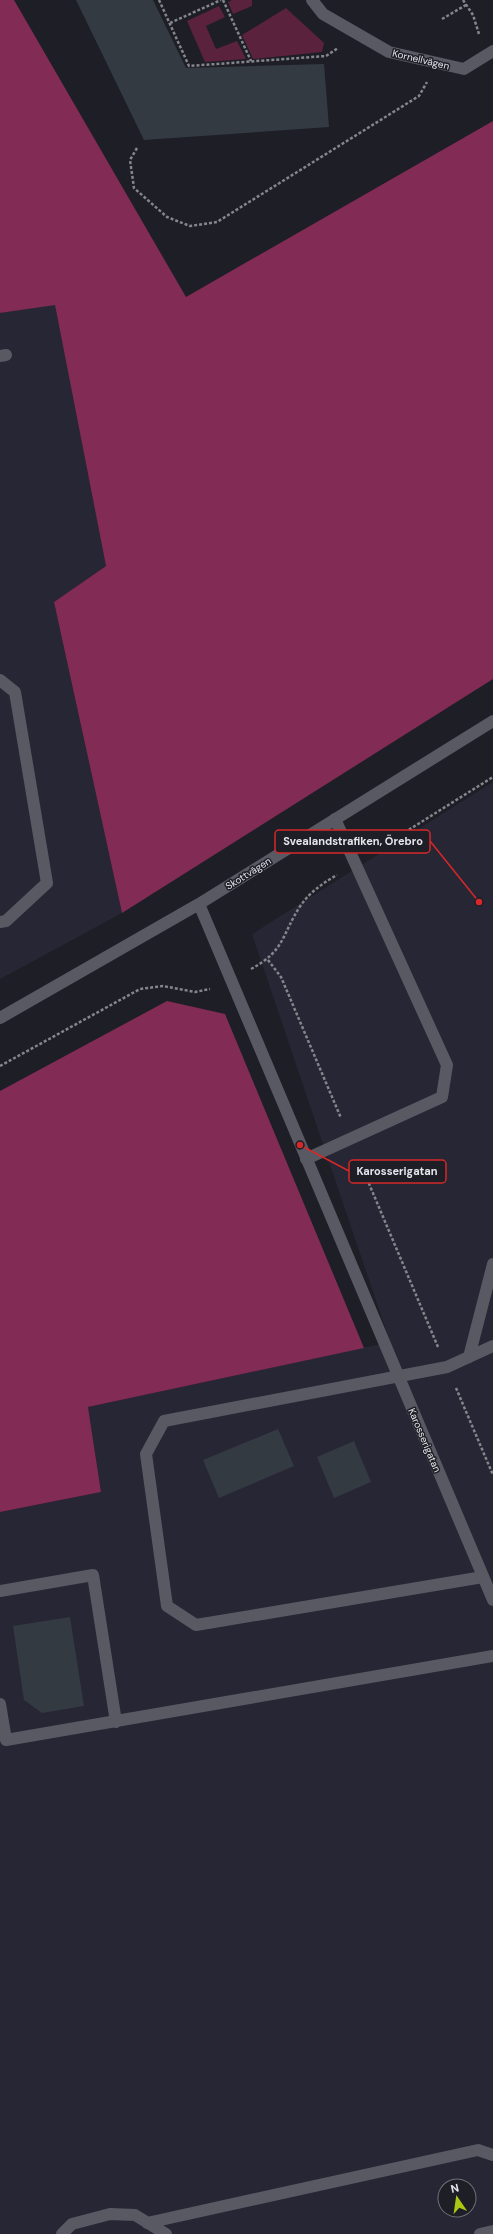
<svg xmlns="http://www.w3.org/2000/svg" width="493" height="2234" font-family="'DM Sans',sans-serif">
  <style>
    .built { fill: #272634; fill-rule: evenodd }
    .green { fill: #5a223d }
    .forest { fill: #812b55 }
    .building { fill: #343a42 }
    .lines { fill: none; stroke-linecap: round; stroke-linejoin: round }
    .path { stroke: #85858c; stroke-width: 2.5; stroke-dasharray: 3 2; stroke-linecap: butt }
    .lane { stroke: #595963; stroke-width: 12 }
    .street { stroke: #595963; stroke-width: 12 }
    .labels { text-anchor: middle; stroke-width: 3; stroke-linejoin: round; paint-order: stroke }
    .street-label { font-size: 10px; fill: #e5e5eb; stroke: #1e1e26 }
    .leader { fill: none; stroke: #d62828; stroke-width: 1.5 }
    .callout-dot { fill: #d62828; stroke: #1e1e26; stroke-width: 1.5 }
    .callout { fill: #1e1e26; stroke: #d62828; stroke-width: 1.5 }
    .callout-label { font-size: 11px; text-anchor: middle; font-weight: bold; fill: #e5e5eb }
  </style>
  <rect width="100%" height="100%" fill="#1e1e26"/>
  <path class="built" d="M55,304L106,566L54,602L122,913L0,979V313Z
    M493,782V2234H0V1512L101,1492L88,1407L390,1342L252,934ZM445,2186H469V2210H445Z"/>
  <path class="green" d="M232,0H252V6L233,14L228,2Z
    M219,6L225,17L206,26L216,49L237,41L246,59L205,62L187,21Z
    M286,8L324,43L322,52L253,59L242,35Z"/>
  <path class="forest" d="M0,0H14L186,297L493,121V679L122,913L54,602L106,566L55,305L0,313Z
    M167,1001L225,1014L364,1348L88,1407L101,1492L0,1512V1091Z"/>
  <path class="building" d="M76,0H153L186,68L324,64L329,127L144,140Z
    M278,1429L294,1466L219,1498L203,1460Z
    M354,1441L371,1482L334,1498L317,1457Z
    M70,1617L84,1706L42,1713L24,1700L13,1626Z"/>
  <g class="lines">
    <path class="path" d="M159,0L189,66L326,56L338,48
      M223,0L251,61
      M463,0L473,15L479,34
      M442,19L466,5
      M170,23L221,0
      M137,148L130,160L134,188L167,217L190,226L217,222L419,96L427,82
      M375,851L493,777
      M268,960L281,977L341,1118
      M251,969C286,950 281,935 301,905C310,892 323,883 337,875
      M0,1066L140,989L163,986L195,992L210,989
      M359,1160L438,1347
      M456,1388L493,1475"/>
    <path class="lane" d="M312,0L323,14L389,52L464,69L493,51
      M0,356L6,355
      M0,680L15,692L47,883L6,921L0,922
      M306,1159L442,1097L447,1065L335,819
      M469,1357L493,1264
      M483,1577L196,1625L167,1606L146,1454L164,1421L447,1367L493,1346
      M0,1591L93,1575L116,1722
      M0,1704L6,1740L493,1656
      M147,2223L478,2150L493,2155
      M62,2234L72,2224L110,2214L135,2215L166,2234
      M480,2234L493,2231"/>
    <path class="street" d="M199,904L493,1600
      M0,1018L199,904L493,721"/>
  </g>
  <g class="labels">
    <g class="street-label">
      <text transform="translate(421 59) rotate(13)" y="4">Kornellvägen</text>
      <text transform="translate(248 873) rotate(-32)" y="4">Skottvägen</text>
      <text transform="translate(425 1440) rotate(67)" y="4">Karosserigatan</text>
    </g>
  </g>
  <path class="leader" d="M479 902L430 841M300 1145L349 1171"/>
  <g class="callout-dot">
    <circle cx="479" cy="902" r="4"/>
    <circle cx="300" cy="1145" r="4"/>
  </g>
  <g class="callout">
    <rect x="275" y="830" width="155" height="23" rx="4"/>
    <rect x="349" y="1160" width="97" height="23" rx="4"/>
  </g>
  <g class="callout-label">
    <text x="353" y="845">Svealandstrafiken, Örebro</text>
    <text x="397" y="1175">Karosserigatan</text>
  </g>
  <g transform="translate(457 2198) rotate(347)"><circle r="19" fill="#1e1e26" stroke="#6e6e75"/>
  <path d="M0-3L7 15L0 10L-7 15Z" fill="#abc613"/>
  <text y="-6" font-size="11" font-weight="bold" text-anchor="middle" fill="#e5e5eb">N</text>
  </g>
</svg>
